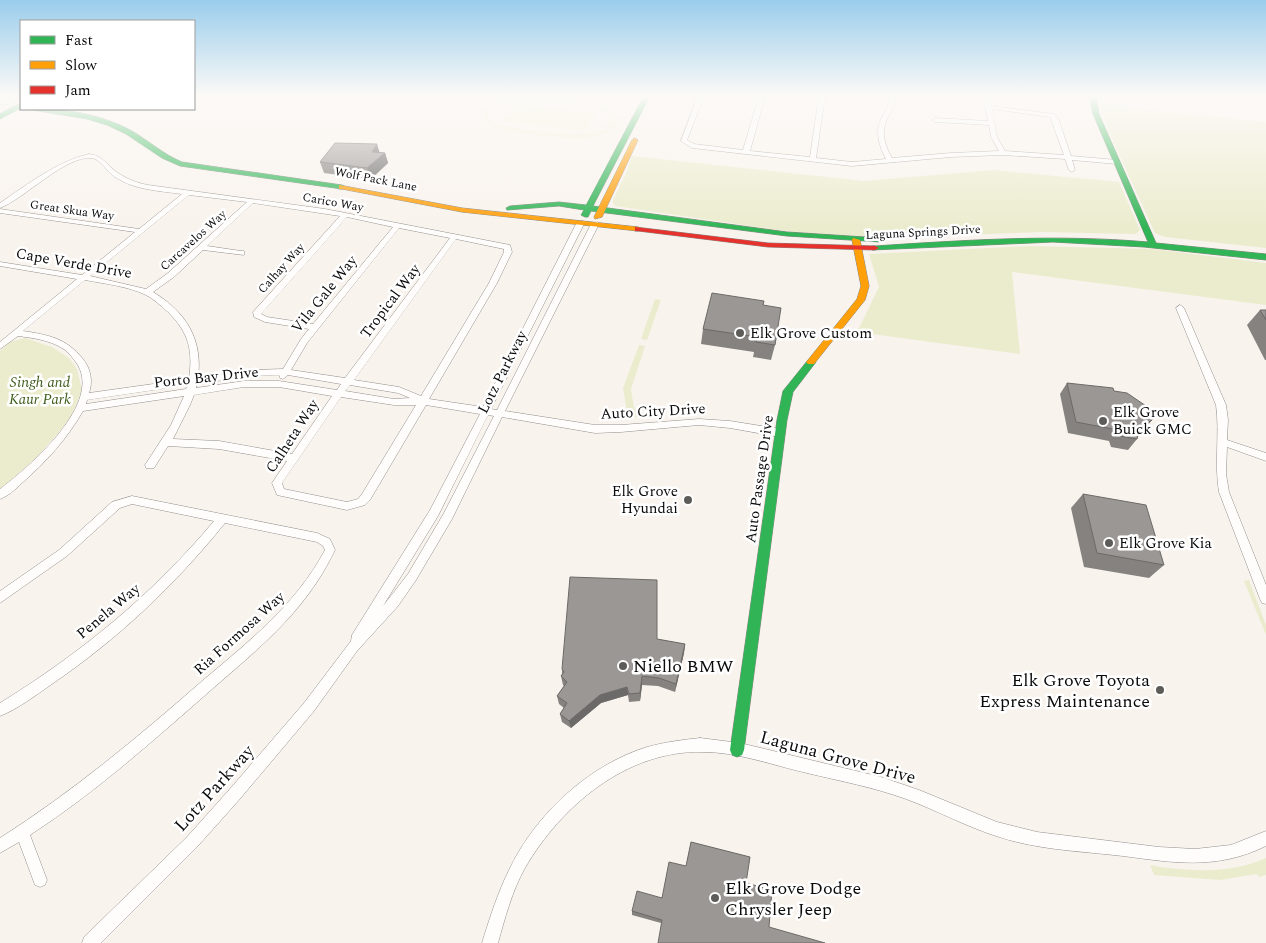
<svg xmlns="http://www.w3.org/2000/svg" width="1266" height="943" font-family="Spectral,serif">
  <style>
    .green { fill: #ebecce }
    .pitch { fill: #f2f0d7; fill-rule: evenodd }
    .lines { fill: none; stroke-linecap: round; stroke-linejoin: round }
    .street-casing { stroke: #928f8c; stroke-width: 1 }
    .fast-casing { stroke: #888683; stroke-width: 1 }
    .slow-casing { stroke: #888683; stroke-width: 1 }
    .jam-casing { stroke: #888683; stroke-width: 1 }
    .street { fill: #fefdfc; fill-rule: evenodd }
    .fast { fill: #30b455; fill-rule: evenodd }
    .slow { fill: #ff9f0a; fill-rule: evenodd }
    .jam { fill: #e5322d; fill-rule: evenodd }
    .wall { fill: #85827f }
    .shaded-wall { fill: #6c6a68 }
    .building { fill: #9b9794; stroke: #6c6a68 }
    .poi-dot { fill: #5e5c59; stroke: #fff; stroke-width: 2 }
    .labels { text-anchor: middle; stroke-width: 5; stroke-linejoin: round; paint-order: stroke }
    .far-street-label { font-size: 12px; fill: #0a0a0a; stroke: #fff }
    .street-label { font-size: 15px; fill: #0a0a0a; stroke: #fff }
    .poi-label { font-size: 15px; fill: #0a0a0a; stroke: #fff; text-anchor: start }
    .park-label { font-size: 15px; font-style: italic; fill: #415e1e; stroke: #fff }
    .near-poi-label { font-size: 18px; fill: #0a0a0a; stroke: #fff; text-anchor: start }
    .near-street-label { font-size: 18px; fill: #0a0a0a; stroke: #fff }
  </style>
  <rect width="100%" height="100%" fill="#f9f3ed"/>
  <path class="green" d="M1099,105L1266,122V248L1165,237L1155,233L1112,139Z
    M632,156L864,181L993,170L1119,182L1140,230L1136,234H1132L1043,232L934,236H859L792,232L615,206L613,203V200L627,171Z
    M1030,246L1153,249L1266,263V305L1012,272L1020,354L857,332L879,287L869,254Z
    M655,299L661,300L647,340L641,339Z
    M25,338L52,347L69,358L77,369L82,390L70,419L39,455L0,490V351L9,342Z
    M639,345L645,346L631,389L634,408L642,416L628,418L623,388Z
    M1249,580L1266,625V635L1244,581Z
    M1266,858V875L1259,877L1257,874L1220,880L1154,875L1150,865C1187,872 1231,874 1266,858Z"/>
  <path class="pitch" d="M510,96L615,107L611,110L617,116L618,122C614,131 606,134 596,136C578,141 496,134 483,121L481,115L483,110L490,105L508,99ZM517,101L594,108L608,115L611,122C607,130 598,133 588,134C572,136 500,129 489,120L488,115C492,104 506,102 517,101Z
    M514,104L597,113L586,131L501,121Z"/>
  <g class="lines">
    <g class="street-casing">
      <path id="street" d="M698,96H704L687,140L694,144L743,150L759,96H765L750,151L810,157L819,96H825L816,158L852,162L886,159C879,146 875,133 881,119C886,111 889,106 889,96H895C895,106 891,111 887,119C881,133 885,146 892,158L951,153L999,151L991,137L989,125L935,122L932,120L935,118L988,121L984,101L975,96H983L989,99L991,106L1054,114L1058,118L1071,156L1117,160L1120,162L1117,164L1072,160L1075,170L1072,172L1069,170L1065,159L1003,155L951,157L852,166L692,148L681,141ZM992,109L1050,117L1064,155L1005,151L997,137Z
        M0,100L16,103L13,105L0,104Z
        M89,154C104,156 106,165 118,173C127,179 137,183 148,185L325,209L510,245L512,252L497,283L429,399L483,407L577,222L583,221L585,222L491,409L497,410L591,224L598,222L599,224L505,411L595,425H621L699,419L730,421L780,429L785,433L780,437L730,428L699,425L621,432L595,433L502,417L452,519L416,580L398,606L357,651L314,711L239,800L197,847L101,943H82L84,937L187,837L229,790L304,703L351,641L352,635L430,510L480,414L426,405L370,500L365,505L347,510L277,495L272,483L287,461L219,449L168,446L154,468H146L145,465L171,425L184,396L83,411C67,439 46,462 22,483C16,489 8,496 0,499V489C28,468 107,401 75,361C71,356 68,351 62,348C49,340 33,338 18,336L0,349V342L77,279L0,266V262L82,275L135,232L0,213V209L139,229L182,194C160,191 134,190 115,177C107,172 100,158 91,158C65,156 24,199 0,208V203C28,184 56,162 89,154ZM189,195L247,202L168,273L146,289L90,276ZM253,203L340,216L253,312L254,317L265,322L309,329L301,339L283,369L251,370L198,378C203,339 186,312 153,292L174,277L203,250L244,255V251H241L207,246ZM347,217L393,227L313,324L267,317L261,314ZM399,228L450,238L345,378L291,370L307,343ZM456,239L504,249V252L489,283L421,396L399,387L354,380ZM85,280C106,284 127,286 146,295C154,299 161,306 168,312C189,333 193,350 189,379L89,393C93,382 91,369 83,359C66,338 49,335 23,331ZM279,375L280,378L283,379L288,375L341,384L337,390L279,381H244L196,388L197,384L251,376ZM188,385L186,389L86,404L87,400ZM350,385L398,393L410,398L394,399L345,391ZM244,387H279L332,396L292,454L219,441L173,439L190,405L194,395ZM341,397L394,405H416L362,494L358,499L347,502L284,489L282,483ZM488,415L494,416L444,513L408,574L383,606L438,516Z
        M1180,305L1184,308L1226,405L1228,420L1227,440L1266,453V461L1227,447L1226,474L1229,492L1266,585V604L1262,603L1260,599L1219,492C1214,463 1220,434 1216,405L1176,308Z
        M132,496L317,533L330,539L335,550C304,615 255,651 202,698C147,746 92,795 30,835L47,880L45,885L40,887L35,885L19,842L0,853V838C72,792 137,738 201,682C248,642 295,606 325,550L323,546L317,542L225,523C175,585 118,639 52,684C36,695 18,709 0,716V703C81,653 153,594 214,521L132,504L120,508L67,556L0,603V591L59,550L112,502Z
        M700,738L740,743L881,777L919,790L997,822L1037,832L1159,847L1195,849L1231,845L1266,831V846C1217,870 1175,863 1123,856C1080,851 1037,850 996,836C965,826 936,810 906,799C873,787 840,781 807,773C772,765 738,752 703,752C627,750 561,806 525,868C512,891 505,918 498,943H482C490,917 498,892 510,868C536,814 589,765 647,747C665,742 682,740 700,738Z"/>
    </g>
    <g class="fast-casing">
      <path id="fast" d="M644,96H650L593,206L787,232L881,238L885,240L881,242L787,236L591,211L588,217H585L581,215L584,210L559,206L507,210L506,208L510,206L559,202L586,205Z
        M1090,96H1096L1099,114L1156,243L1266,254V260L1144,247L1053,242L872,250V246H875C966,240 1056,234 1148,242L1093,114Z
        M21,103V108L0,119V114Z
        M26,109C60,107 102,114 132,131C149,141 163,154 182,162L342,185L346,187L342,189L180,166L162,158L126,134L107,125L87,119Z
        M811,359L816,362L793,392L787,420L744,750L742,755L737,757L732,755L730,750L777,420L783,391L808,360Z"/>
    </g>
    <g class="slow-casing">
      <path id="slow" d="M635,138L638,140L602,217L595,219L594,217L632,140Z
        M339,185L462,208L638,227L642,229L638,231L462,212L342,189H339Z
        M853,238L860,240L869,286L865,300L814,364H808L806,362L808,360L857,299L861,286L852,240Z"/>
    </g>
    <g class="jam-casing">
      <path id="jam" d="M635,227L768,243L875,246L879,248L875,250L768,247L638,231H635Z"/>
    </g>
    <use href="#street" class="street"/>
    <use href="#fast" class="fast"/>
    <use href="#slow" class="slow"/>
    <use href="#jam" class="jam"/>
  </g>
  <path class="wall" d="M380,152L385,153L388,163L371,179L324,173L320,162Z
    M763,305L775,345L771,360L753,357L754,352L701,344L703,329Z
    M1260,310H1266V360H1265L1247,325Z
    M1067,383L1114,391L1152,420L1142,431L1138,434L1137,439L1128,450L1111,447L1109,441L1068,433L1060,394Z
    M1083,494L1164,565L1149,578L1084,567L1071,508Z
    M657,639L685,644L684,653L675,692L658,686L642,685L640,701L629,702L628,695L601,703L571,728L562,722L560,714L564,708L559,704L557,696L564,686L563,685L561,676L562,674V669Z
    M691,842L750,857L661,923L632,915V911L662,897L686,866Z"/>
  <path class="shaded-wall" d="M377,144L380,154L385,153L388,163L371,179L367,168L372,152Z
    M1152,420L1142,431L1130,439L1140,428Z
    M685,644L684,653L675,692L676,684Z
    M642,676V685L640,701V693Z
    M627,687L628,695L601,703L571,728L569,721L600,695Z"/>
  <path class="building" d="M335,143L377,144L372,152L385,153L367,168L320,162Z
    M712,293L764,301L763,305L781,308L775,345L756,342L757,337L703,329Z
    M1260,310H1266V320Z
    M1067,383L1113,388L1114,391L1127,393L1149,408L1153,415L1152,420L1140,428L1137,439L1120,436L1118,430L1076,422Z
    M1083,494L1146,505L1164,565L1097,553Z
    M570,577L657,580V639L685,644L676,684L659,678L642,676L640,693L629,694L627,687L600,695L569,721L560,714L567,703L557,696L567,682L561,676L564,672L562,669Z
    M691,842L750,857L746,883L772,890L769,927L825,943H658L662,920L632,911L637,891L662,898L669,862L686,866Z"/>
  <linearGradient id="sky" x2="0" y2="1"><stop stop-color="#9acdec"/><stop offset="0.42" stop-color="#fcfaf7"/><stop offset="1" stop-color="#fcfaf7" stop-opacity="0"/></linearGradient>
  <rect width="1266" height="228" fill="url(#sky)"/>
  <g class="poi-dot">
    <circle cx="740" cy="333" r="5"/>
    <circle cx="1103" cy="421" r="5"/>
    <circle cx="688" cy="500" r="5"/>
    <circle cx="1109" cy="543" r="5"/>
    <circle cx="623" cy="666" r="5"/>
    <circle cx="1160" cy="690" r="5"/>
    <circle cx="715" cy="898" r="5"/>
  </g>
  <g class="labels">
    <g class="far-street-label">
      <text transform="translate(376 179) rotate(11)" y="4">Wolf Pack Lane</text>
      <text transform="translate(333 202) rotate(10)" y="4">Carico Way</text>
      <text transform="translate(72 210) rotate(8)" y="4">Great Skua Way</text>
      <text transform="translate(923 232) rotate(-3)" y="4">Laguna Springs Drive</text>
      <text transform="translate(193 240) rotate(-42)" y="4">Carcavelos Way</text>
      <text transform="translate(281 268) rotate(-48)" y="4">Calhay Way</text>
    </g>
    <g class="street-label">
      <text transform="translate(74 263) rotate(10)" y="5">Cape Verde Drive</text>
      <text transform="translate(324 294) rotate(-51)" y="5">Vila Gale Way</text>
      <text transform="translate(390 301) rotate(-53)" y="5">Tropical Way</text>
      <text transform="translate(502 372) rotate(-63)" y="5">Lotz Parkway</text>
      <text transform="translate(206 377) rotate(-6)" y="5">Porto Bay Drive</text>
      <text transform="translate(653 411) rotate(-3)" y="5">Auto City Drive</text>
      <text transform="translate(292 436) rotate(-57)" y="5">Calheta Way</text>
      <text transform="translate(759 479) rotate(-82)" y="5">Auto Passage Drive</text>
      <text transform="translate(108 611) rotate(-40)" y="5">Penela Way</text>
      <text transform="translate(239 633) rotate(-42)" y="5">Ria Formosa Way</text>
    </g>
    <g class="poi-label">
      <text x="750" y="338">Elk Grove Custom</text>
      <text x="1113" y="417">Elk Grove<tspan x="1113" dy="17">Buick GMC</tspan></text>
      <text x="678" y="496" text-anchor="end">Elk Grove<tspan x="678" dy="17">Hyundai</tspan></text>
      <text x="1119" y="548">Elk Grove Kia</text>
    </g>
    <g class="park-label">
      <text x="40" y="387">Singh and<tspan x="40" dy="17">Kaur Park</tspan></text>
    </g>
    <g class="near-poi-label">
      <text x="633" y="672">Niello BMW</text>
      <text x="1150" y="686" text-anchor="end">Elk Grove Toyota<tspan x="1150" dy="21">Express Maintenance</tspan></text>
      <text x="725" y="894">Elk Grove Dodge<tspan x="725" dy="21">Chrysler Jeep</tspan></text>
    </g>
    <g class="near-street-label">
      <text transform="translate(838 757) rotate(15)" y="6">Laguna Grove Drive</text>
      <text transform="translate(214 788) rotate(-48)" y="6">Lotz Parkway</text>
    </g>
  </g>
  <rect x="20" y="20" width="175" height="90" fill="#ffffff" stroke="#9d9d9d"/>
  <rect x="30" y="36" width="25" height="8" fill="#30b455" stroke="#9d9d9d"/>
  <text x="65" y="45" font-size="15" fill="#0a0a0a">Fast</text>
  <rect x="30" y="61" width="25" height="8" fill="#ff9f0a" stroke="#9d9d9d"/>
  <text x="65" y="70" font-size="15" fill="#0a0a0a">Slow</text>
  <rect x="30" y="86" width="25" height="8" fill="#e5322d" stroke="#9d9d9d"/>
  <text x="65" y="95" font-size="15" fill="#0a0a0a">Jam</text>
</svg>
